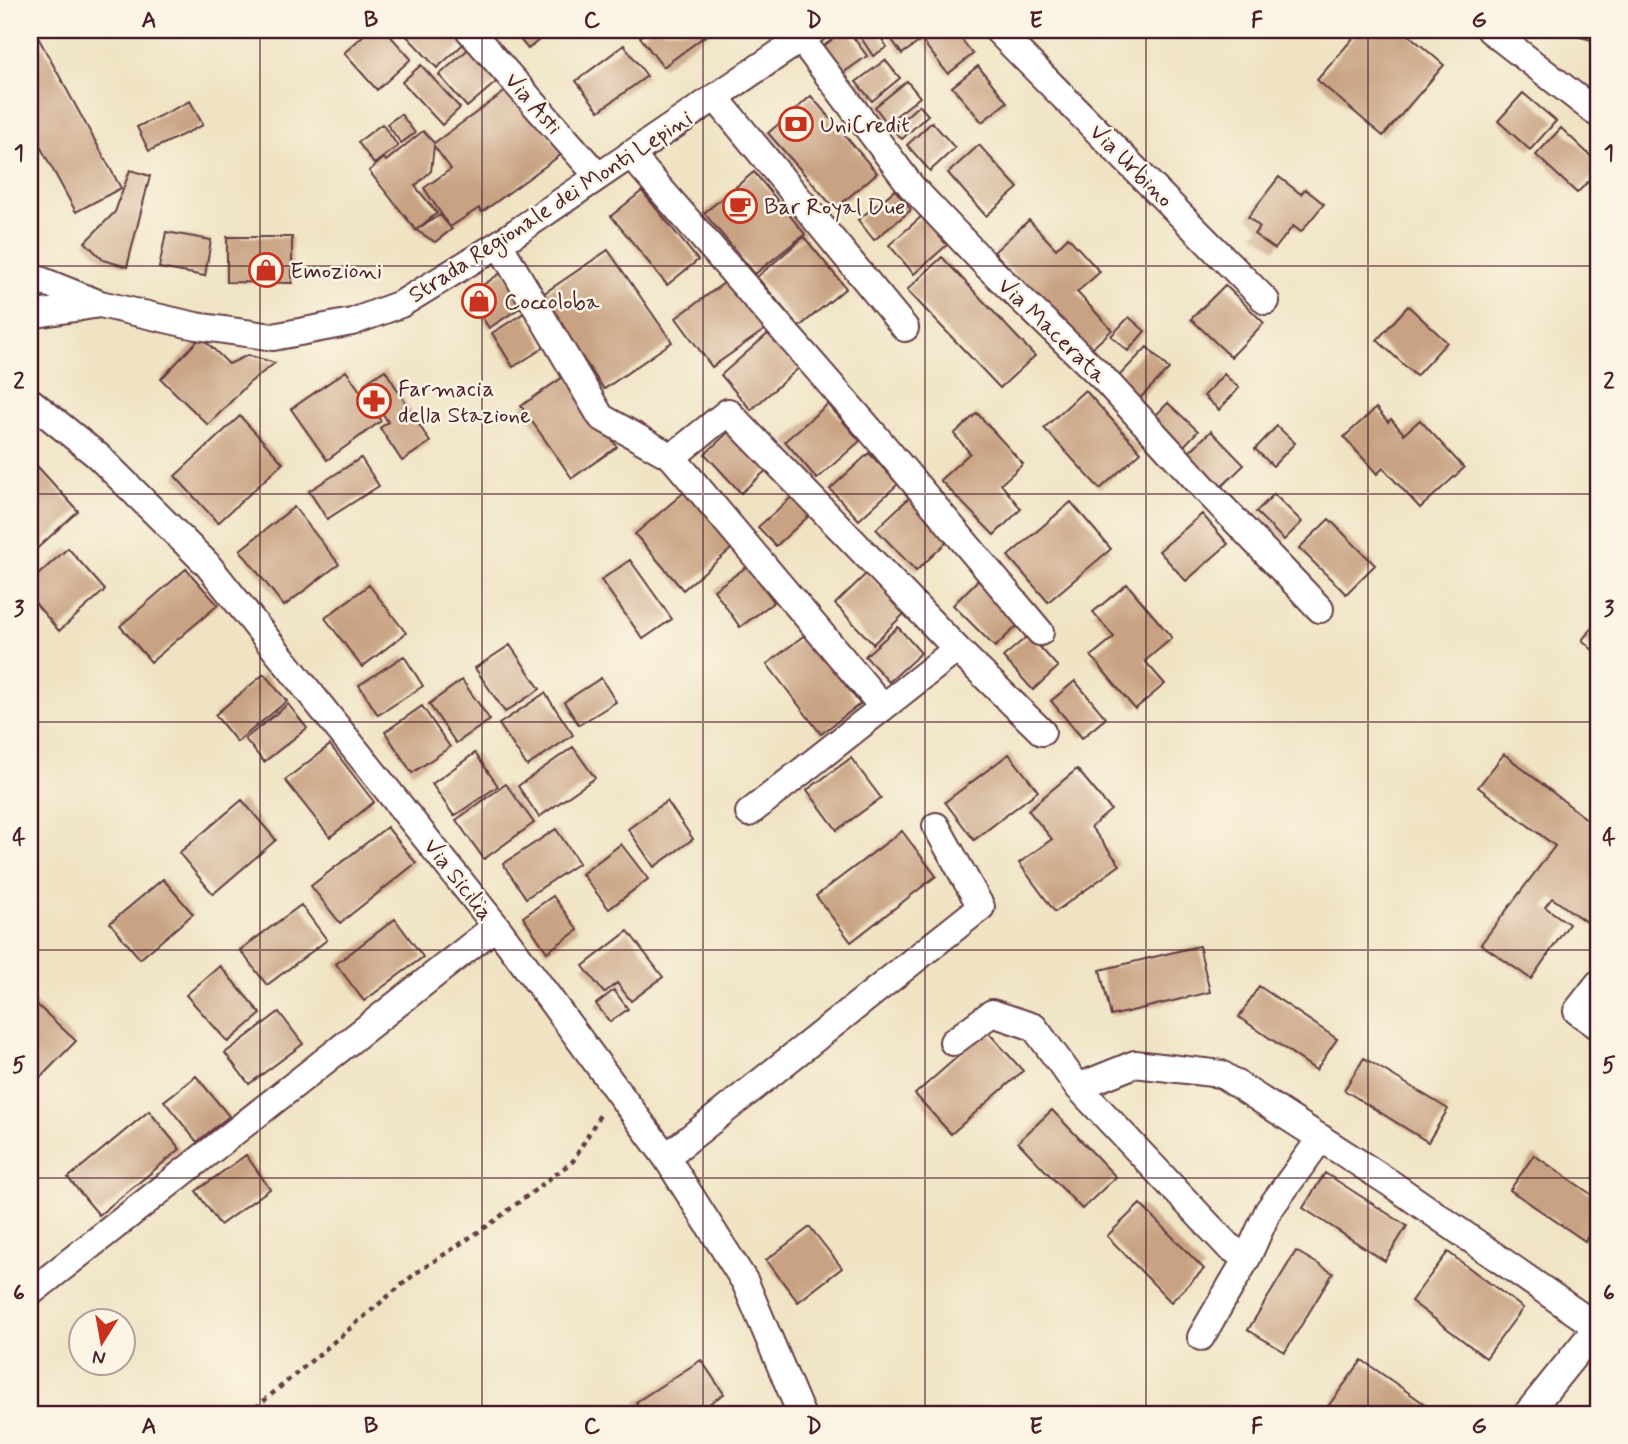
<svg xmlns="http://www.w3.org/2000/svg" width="1628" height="1444" font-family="Mynerve,sans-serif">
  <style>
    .building { fill: #c8a282 }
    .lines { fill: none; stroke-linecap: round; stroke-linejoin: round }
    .minor-casing { stroke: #633c42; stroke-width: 30 }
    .path { stroke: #633c42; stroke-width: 4.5; stroke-dasharray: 5 5; stroke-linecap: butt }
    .minor { stroke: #fff; stroke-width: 26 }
    .grid { fill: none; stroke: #4a1f2b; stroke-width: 2; stroke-opacity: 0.55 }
    .labels { text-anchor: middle; stroke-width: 5; stroke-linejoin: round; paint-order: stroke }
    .street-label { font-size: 23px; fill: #4a1f2b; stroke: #fcf5e5 }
    .poi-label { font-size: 23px; fill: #4a1f2b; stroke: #fcf5e5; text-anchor: start }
    .neatline { fill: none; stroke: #4a1f2b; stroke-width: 2.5 }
    .grid-label { font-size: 23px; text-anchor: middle; font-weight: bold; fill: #4a1f2b }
  </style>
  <rect width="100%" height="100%" fill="#fcf5e5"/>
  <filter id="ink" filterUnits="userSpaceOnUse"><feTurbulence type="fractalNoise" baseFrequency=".0143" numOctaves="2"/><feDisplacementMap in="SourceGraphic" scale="14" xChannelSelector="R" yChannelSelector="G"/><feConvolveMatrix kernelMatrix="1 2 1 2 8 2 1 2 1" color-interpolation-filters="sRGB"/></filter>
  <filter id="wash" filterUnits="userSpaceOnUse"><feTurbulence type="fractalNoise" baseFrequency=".00686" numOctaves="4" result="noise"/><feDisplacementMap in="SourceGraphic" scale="28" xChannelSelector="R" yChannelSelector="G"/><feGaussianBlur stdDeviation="1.57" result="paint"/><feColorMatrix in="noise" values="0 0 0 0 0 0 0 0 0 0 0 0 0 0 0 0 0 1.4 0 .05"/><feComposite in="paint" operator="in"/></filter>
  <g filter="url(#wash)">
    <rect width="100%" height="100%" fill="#efe3c3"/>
    <g id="blocks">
      <path class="building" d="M30,30H34L121,188L76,212L30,128Z
        M369,30H385L411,59L377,90L344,53Z
        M401,30H462L470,38L437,68Z
        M512,30H551L528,49Z
        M649,30H713L663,67L640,37Z
        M845,30H848L867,56L840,75L821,48Z
        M856,30H876L887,47L873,56Z
        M885,30H910L919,42L902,54Z
        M920,30H954L973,54L948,74L916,33Z
        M1360,30H1403L1444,65L1383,136L1317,80Z
        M1567,30H1598L1595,41L1566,33Z
        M473,45L502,77L467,107L439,75Z
        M624,45L647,76L599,111L576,81Z
        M885,60L900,78L872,101L856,82Z
        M421,65L460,108L442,125L402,82Z
        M978,66L1007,102L982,122L952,87Z
        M907,81L920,97L887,123L875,107Z
        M513,86L562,154L482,212L479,208L450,227L424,188L451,169L434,146L431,171L415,186L437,213L416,230L369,171L384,158L386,161L423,131L434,143Z
        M1523,93L1556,121L1530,150L1498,121Z
        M811,96L877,173L835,209L768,133Z
        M190,101L203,125L149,151L137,127Z
        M919,105L928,115L902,139L892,129Z
        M401,114L415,133L401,143L387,124Z
        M932,122L955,148L930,171L907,145Z
        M382,124L398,146L374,164L358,142Z
        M1561,128L1598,163V171L1577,193L1536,155Z
        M979,145L1018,188L986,216L948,173Z
        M130,170L150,176L127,267L103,260L85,242L115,212Z
        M754,172L805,234L755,274L704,213Z
        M1279,177L1301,194L1305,189L1324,204L1301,232L1293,226L1275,249L1254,234L1260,227L1248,217Z
        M895,190L911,210L874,240L858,220Z
        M642,191L698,260L667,285L611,216Z
        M440,215L452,229L435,242L416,230Z
        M922,216L947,245L914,274L889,245Z
        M1029,220L1056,249L1068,237L1100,272L1077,292L1112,330L1087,353L994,252Z
        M166,232L211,240L205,276L159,268Z
        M227,237H292V283L227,282Z
        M804,237L846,288L799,327L757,277Z
        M608,250L672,342L604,389L540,296Z
        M942,257L1035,356L1000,388L907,290Z
        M504,271L526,304L489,328L468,295Z
        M731,278L767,328L712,367L676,318Z
        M1225,285L1264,323L1231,357L1191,319Z
        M1408,306L1447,342L1416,376L1377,340Z
        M524,313L545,347L513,367L492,333Z
        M1129,317L1145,331L1128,351L1111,336Z
        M770,332L800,367L751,410L721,375Z
        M201,337L229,364L248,355L275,363L249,383L208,425L161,379Z
        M1147,347L1169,369L1140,398L1118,377Z
        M385,370L430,442L402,461L380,428L388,422L364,384Z
        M346,371L381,421L327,460L291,409Z
        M1224,374L1239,388L1219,410L1204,396Z
        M566,375L617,447L572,478L521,406Z
        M1085,390L1141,452L1100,489L1044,428Z
        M1168,403L1198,431L1180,450L1150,421Z
        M828,404L860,441L817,479L785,441Z
        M1376,408L1388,422L1391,419L1404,434L1420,420L1464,468L1420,508L1383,468L1377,474L1344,437Z
        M977,413L1023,464L1001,484L1021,509L994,535L940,480L970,453L954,434Z
        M240,416L283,463L218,523L175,476Z
        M735,426L771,466L741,493L705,454Z
        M1277,426L1295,443L1273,466L1255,449Z
        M1211,431L1244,465L1218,490L1185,456Z
        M869,453L898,484L859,520L830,489Z
        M361,458L379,486L327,519L309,491Z
        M38,467L78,511L30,555V474Z
        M688,489L736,545L683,590L635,534Z
        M1274,494L1302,522L1284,540L1256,512Z
        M794,495L811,514L776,546L758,527Z
        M910,497L950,539L916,571L876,529Z
        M1071,502L1111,549L1048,602L1008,556Z
        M294,507L339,564L284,606L240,550Z
        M1202,514L1228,544L1186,581L1159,551Z
        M1329,519L1375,565L1346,594L1299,548Z
        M68,548L105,590L59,631L30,597V582Z
        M630,560L672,619L643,639L601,580Z
        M748,566L774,602L740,627L714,590Z
        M186,569L218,605L151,662L120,626Z
        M867,573L905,613L873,644L835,604Z
        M978,580L1020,623L995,647L953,605Z
        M1127,584L1172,638L1145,661L1165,684L1135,709L1091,656L1114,637L1093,612Z
        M369,585L406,633L362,667L325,618Z
        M1598,621V655L1582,640Z
        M898,627L921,653L889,682L865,656Z
        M806,634L860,704L821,734L767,664Z
        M1029,635L1058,667L1033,690L1003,657Z
        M510,645L540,689L505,712L475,668Z
        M404,656L423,686L378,715L359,685Z
        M264,674L287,701L237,742L215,715Z
        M601,678L616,702L579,725L564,702Z
        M462,680L490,720L456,743L429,704Z
        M1075,681L1106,718L1082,738L1051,701Z
        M545,693L573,735L527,766L499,724Z
        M288,704L307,728L264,762L245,739Z
        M422,706L450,747L412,773L385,732Z
        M330,745L374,802L330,837L285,780Z
        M573,747L595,778L539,817L518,786Z
        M475,753L498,786L454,816L432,784Z
        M1009,754L1038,791L974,840L945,802Z
        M1504,754L1598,828V917L1592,926L1552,898L1545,907L1569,924L1531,979L1481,944L1555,846L1478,787Z
        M851,758L881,798L837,830L807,790Z
        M1077,769L1111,810L1091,827L1120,865L1055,912L1019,863L1052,839L1028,810Z
        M506,784L534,823L484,859L456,820Z
        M242,800L276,840L213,894L179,853Z
        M667,801L693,839L654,867L628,829Z
        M387,827L416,863L340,923L311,886Z
        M556,829L579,863L526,898L503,864Z
        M902,831L936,876L851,942L816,896Z
        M621,844L648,879L609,909L582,874Z
        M163,879L193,914L140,959L110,923Z
        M553,896L578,930L547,952L523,917Z
        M301,905L327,940L267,985L240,950Z
        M395,919L423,957L364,1001L336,964Z
        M628,931L663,977L631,1001L617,983L604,993L583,966Z
        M1199,946L1210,992L1111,1016L1100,970Z
        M220,966L261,1014L228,1042L186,995Z
        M1259,986L1337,1039L1316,1070L1239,1017Z
        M614,990L628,1009L610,1022L596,1004Z
        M34,1002L76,1041L37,1081L30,1074V1006Z
        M279,1012L303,1044L249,1084L225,1053Z
        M987,1031L1023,1071L951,1134L915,1094Z
        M1364,1058L1448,1109L1428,1142L1344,1090Z
        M196,1076L229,1116L197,1142L164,1101Z
        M1052,1110L1116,1177L1082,1209L1018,1142Z
        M149,1111L180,1149L99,1215L68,1178Z
        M246,1155L270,1189L220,1225L196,1191Z
        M1534,1155L1598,1199V1221L1585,1241L1510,1190Z
        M1325,1173L1407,1226L1385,1261L1303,1208Z
        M1140,1204L1204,1269L1171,1302L1107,1236Z
        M810,1227L842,1268L798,1302L766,1260Z
        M1296,1251L1333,1273L1285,1352L1248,1330Z
        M1448,1252L1523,1308L1486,1358L1411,1301Z
        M701,1360L724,1394L693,1414H644L636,1402Z
        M1362,1360L1439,1414H1342L1329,1405Z"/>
    </g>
  </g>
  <g filter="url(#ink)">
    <use href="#blocks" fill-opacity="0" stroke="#633c42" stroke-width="2"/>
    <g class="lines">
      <g class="minor-casing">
        <path id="minor" d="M469,30L598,176
          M997,30L1266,301
          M1490,30L1598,114
          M801,39L911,186L987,266L1104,379L1205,489L1320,609
          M715,97L905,328
          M630,154L872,432L1040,632
          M499,244L601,417L672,457L728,412L957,649L1042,732
          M30,276L100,304L196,326L273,337L352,322L401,304L499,244L814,30
          M30,315L100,304
          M30,401L98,456L207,564L496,926L666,1157L745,1282L801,1414
          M672,457L883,707
          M749,813L957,649
          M1598,984L1577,1011L1598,1026
          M953,1042L992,1013L1034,1027L1078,1087L1228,1246L1247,1258
          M1078,1087L1135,1064L1221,1074L1390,1183L1597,1327
          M666,1157L981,907L936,826
          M30,1293L496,926
          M1201,1337L1247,1258L1268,1211L1321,1138
          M1527,1414L1598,1326"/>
      </g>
      <path class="path" d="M248,1414L416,1273L489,1225L573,1161L601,1113"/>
      <use href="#minor" class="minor"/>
    </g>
  </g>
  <path class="grid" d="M260,30V1414M482,30V1414M703,30V1414M925,30V1414M1146,30V1414M1368,30V1414M30,266H1598M30,494H1598M30,722H1598M30,950H1598M30,1178H1598"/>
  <defs>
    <g id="bank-ring" transform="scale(1.75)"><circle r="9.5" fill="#fcf5e5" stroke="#c8321e" stroke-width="1.5"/><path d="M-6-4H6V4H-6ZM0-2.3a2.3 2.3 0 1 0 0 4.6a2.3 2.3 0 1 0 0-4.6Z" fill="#c8321e"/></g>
    <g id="cafe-ring" transform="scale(1.75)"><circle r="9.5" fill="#fcf5e5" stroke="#c8321e" stroke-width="1.5"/><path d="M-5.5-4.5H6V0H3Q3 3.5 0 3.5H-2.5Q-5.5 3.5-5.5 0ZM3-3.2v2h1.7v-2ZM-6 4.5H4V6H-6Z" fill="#c8321e"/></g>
    <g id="shop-ring" transform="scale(1.75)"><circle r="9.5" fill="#fcf5e5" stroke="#c8321e" stroke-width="1.5"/><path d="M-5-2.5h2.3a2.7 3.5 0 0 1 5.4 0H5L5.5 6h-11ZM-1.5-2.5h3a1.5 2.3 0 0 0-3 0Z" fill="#c8321e"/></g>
    <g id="pharmacy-ring" transform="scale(1.75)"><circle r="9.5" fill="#fcf5e5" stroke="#c8321e" stroke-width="1.5"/><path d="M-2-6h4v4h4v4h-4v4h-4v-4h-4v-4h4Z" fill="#c8321e"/></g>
  </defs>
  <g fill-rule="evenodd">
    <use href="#bank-ring" x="796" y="124"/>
    <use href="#cafe-ring" x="740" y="206"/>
    <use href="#shop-ring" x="266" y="270"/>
    <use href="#shop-ring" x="479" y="301"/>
    <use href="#pharmacy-ring" x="374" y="401"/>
  </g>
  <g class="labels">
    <g class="street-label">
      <text transform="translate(534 103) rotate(49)" y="8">Via Asti</text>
      <text transform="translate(1132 165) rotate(45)" y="8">Via Urbino</text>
      <text transform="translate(550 206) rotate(-33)" y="8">Strada Regionale dei Monti Lepini</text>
      <text transform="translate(1053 330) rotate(44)" y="8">Via Macerata</text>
      <text transform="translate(459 879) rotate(52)" y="8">Via Sicilia</text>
    </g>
    <g class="poi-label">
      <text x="820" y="132">UniCredit</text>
      <text x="764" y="214">Bar Royal Due</text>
      <text x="290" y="278">Emozioni</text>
      <text x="504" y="309">Coccoloba</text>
      <text x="398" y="396">Farmacia<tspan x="398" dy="26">della Stazione</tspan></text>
    </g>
  </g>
  <rect width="1628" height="1444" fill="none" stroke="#fcf5e5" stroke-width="77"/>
  <g transform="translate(102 1342) rotate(191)"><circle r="33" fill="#fcf5e5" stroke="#b59f9b" stroke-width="2"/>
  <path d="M0-5L12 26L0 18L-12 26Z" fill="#c8321e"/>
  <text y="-10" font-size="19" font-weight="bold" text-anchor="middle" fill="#4a1f2b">N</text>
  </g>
  <rect x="38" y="38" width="1552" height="1368" class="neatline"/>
  <g class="grid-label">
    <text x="149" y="27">A</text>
    <text x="371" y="27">B</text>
    <text x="592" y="27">C</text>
    <text x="814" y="27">D</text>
    <text x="1036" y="27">E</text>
    <text x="1257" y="27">F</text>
    <text x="1479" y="27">G</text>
    <text x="19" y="160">1</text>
    <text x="1609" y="160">1</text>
    <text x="19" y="388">2</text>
    <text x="1609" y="388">2</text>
    <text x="19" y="616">3</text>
    <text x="1609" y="616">3</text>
    <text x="19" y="844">4</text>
    <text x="1609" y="844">4</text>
    <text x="19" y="1072">5</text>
    <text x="1609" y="1072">5</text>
    <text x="19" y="1300">6</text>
    <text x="1609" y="1300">6</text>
    <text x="149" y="1433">A</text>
    <text x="371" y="1433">B</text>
    <text x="592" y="1433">C</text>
    <text x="814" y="1433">D</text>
    <text x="1036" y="1433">E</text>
    <text x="1257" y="1433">F</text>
    <text x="1479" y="1433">G</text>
  </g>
</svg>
